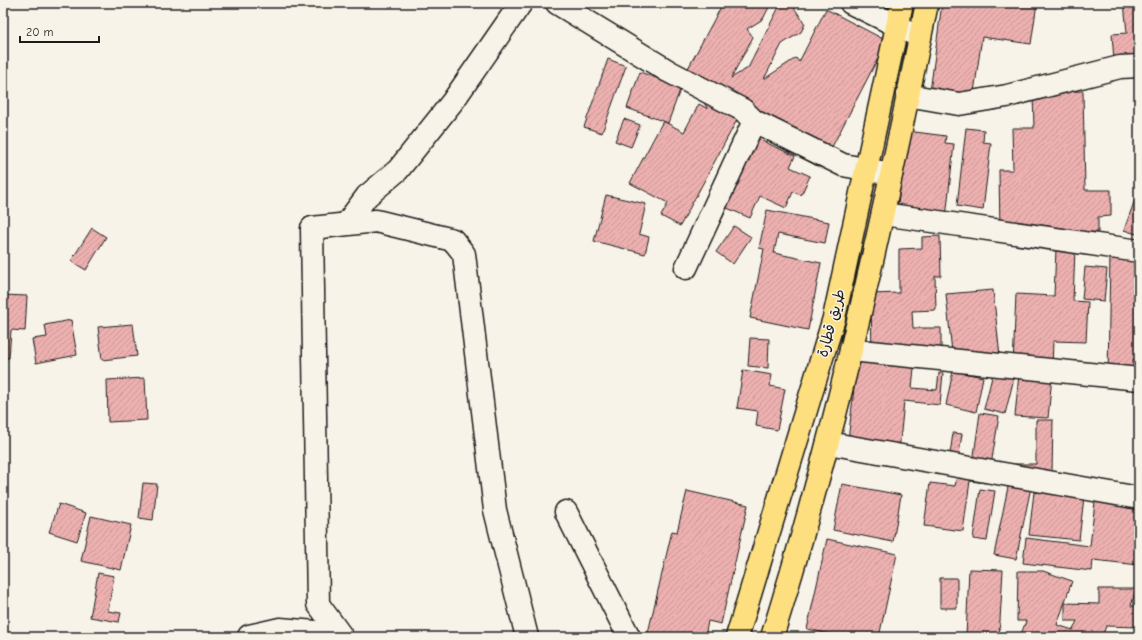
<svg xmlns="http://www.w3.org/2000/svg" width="1142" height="640" font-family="'Comic Neue','Playpen Sans Arabic',sans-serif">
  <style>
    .building { fill: url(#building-hatch); stroke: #1c1c1c }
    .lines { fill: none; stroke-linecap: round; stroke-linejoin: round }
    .minor-casing { stroke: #1c1c1c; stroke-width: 25 }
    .major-casing { stroke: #1c1c1c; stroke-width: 25 }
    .minor { stroke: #f7f3e8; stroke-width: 22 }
    .major { stroke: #fedf80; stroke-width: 22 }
    .labels { text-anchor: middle; stroke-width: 3; stroke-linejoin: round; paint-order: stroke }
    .street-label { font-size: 15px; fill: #1c1c1c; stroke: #f7f3e8 }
  </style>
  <defs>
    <pattern id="building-hatch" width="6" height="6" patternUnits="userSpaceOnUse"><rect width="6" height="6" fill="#ecb0af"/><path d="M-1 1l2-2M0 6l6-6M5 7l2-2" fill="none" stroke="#ca9796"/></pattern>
  </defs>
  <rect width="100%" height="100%" fill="#f7f3e8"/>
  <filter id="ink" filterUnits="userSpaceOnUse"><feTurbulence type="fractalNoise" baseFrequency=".025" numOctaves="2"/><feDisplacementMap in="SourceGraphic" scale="8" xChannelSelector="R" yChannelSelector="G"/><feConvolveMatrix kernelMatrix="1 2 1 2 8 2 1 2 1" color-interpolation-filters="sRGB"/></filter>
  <g filter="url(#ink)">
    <path class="building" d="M723,3H771L763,19L747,29L753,37L731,78L748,68L781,3H791L805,24L801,32L782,44L764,79L796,58L799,62L826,9L887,41L821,168L751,131L738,118L680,226L661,216L668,203L630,183L663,121L684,132L699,104L708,109L685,74Z
      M942,3H1037L1031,44L982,37L972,106L929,99Z
      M1124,3H1139V72L1115,74L1112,34L1127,33Z
      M608,59L626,66L602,133L584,127Z
      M640,72L681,87L668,123L627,108Z
      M1083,91L1085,190H1111V216L1098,217V232L1000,234L999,170H1013L1012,128H1034L1033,92Z
      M624,119L640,125L631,147L615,141Z
      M966,128L984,130L983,142L991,143L983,210L957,206Z
      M907,131L946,136L945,143L954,144L945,227L896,221Z
      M743,132L795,156L790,167L810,176L801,195L793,192L786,208L760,196L750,218L727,208L722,219L707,212Z
      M1137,194L1139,195V235L1124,230Z
      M606,195L646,204L639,234L649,237L645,254L594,241Z
      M767,210L829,222L825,243L778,234L774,253L821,263L808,330L750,318L764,249L759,248Z
      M734,226L751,237L733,264L716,252Z
      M92,228L106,237L86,270L71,261Z
      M940,236L941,276H935L936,310L912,311L913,328H941V358L872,360L871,294L899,293V249L922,248V237Z
      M1056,249H1075L1073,301L1088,302L1086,342L1053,341L1052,368L1013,366L1016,294L1054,296Z
      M1110,254L1139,255V359H1133V377L1108,376Z
      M1085,267L1107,269L1104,301L1082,299Z
      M993,290L1000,357L953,362L946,294Z
      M3,295L27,296L25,331L11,330L9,358H3Z
      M71,320L77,355L36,363L32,339L47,337L45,325Z
      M133,324L137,356L102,360L98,327Z
      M750,338L769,339L768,368L748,366Z
      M857,362L914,368L912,388L937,390L939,373H943L940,405L904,401L899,452L848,441Z
      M743,370L772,375L770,386L785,389L777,430L756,426L758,411L737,408Z
      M953,371L983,377L976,412L946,405Z
      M993,373L1014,378L1005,414L984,409Z
      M1019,374L1052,377L1048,418L1015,416Z
      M145,378L147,420L108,422L107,380Z
      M980,413L999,416L991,465L973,462Z
      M1036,420H1053L1052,473L1006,464H1036Z
      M953,433L962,434L958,461L989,465L986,483L970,481L963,531L924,526L930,483L955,486L958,470L948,468Z
      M1009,482L1031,487L1016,559L994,555Z
      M143,483L157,484L153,520L139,518Z
      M842,484L901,495L893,542L833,530Z
      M980,489L995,491L987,541L973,539Z
      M687,491L748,505L721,624L708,621L705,637H647L672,531L677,532Z
      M1034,492L1084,497L1079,540L1029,535Z
      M1095,502L1139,507V565L1093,560L1092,571L1023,563L1026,538L1090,546Z
      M59,504L86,513L77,541L49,532Z
      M91,516L131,525L121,570L81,561Z
      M827,539L897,554L879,637H843L807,629Z
      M969,569L1003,570L999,637H966Z
      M1018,571H1043L1072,581L1057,625L1073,630L1077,621H1065V603L1099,604V589H1136L1131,606H1138V627L1106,626L1102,637H1020L1026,621H1017Z
      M98,573L114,576L108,611L121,613L119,622L90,617Z
      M940,578H957V608H940Z"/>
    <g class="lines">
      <g class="minor-casing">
        <path id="minor" d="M557,3L668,71L743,110L754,121L843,165L891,174
          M851,3L920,37
          M907,95L959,104L1007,96L1120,67L1139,66
          M883,214L1139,251
          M346,224L367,196L398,170L453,101L521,3
          M686,268L754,121
          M851,350L1139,379
          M828,443L1139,498
          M566,512L629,637
          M249,637V636L280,629L339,634
          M342,637L318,604L312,228L376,221L453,240L464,254L495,510L527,637"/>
      </g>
      <g class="major-casing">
        <path id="major" d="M737,637L834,318L902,3
          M772,637C837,430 884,216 927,3"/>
      </g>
      <use href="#minor" class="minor"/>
      <use href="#major" class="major"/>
    </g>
  </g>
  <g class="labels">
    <g class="street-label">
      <text transform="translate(831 323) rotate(-75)" y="5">طريق قطارة</text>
    </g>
  </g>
  <rect width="1142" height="640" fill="none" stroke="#f7f3e8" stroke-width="16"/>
  <rect x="8" y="8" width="1126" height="624" fill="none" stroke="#1c1c1c" stroke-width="1.5" filter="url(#ink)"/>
  <path d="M20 36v6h79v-6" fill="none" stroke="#1c1c1c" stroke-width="2"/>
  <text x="26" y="36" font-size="12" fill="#1c1c1c" stroke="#f7f3e8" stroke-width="3" paint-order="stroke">20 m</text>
</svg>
